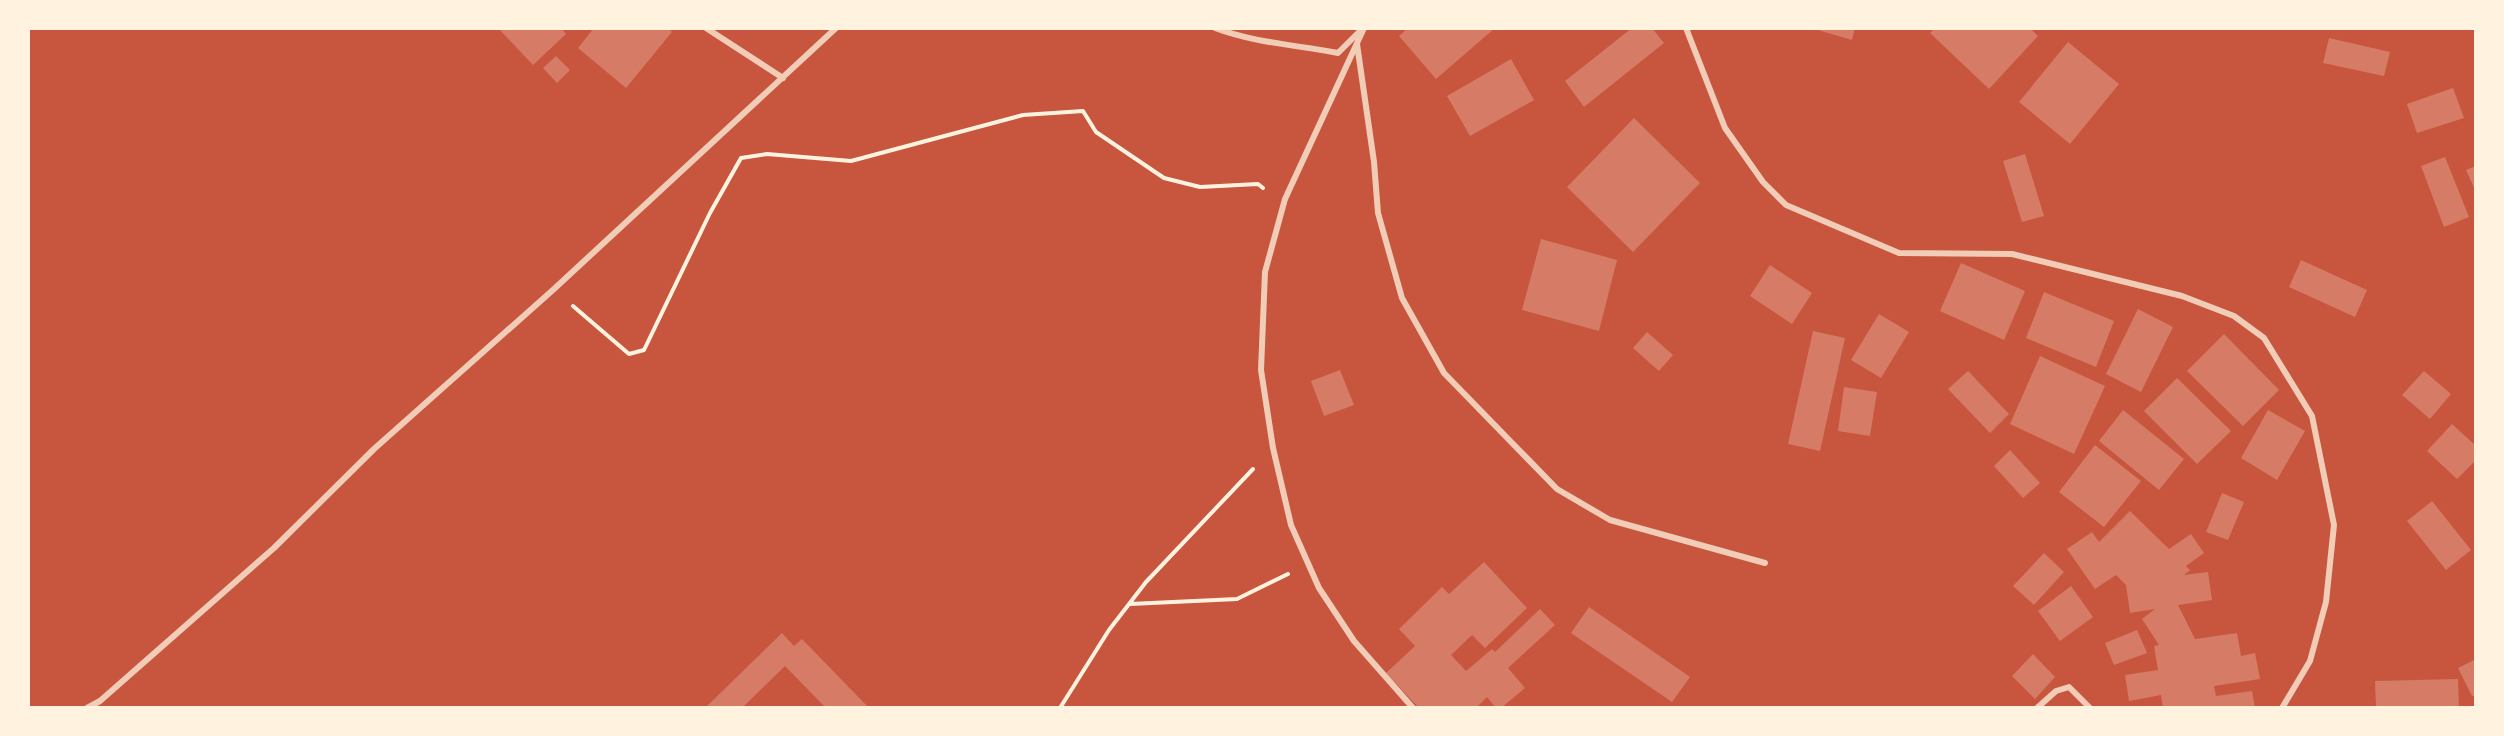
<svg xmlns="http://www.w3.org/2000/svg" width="2504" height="736" font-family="'Golos Text',sans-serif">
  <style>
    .building { fill: #d67c66 }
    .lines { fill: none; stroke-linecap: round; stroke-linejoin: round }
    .path { stroke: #fff3e0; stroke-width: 4 }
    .minor { stroke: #f1ccb7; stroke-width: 6 }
  </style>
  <rect width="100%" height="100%" fill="#c8553d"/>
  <path class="building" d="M498,28H561L566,34L533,65Z
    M594,28H668L672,32L626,88L578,48Z
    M1408,28H1495L1436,79L1399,36Z
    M1632,28H1652L1664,43L1584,107L1565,81Z
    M1811,28H1855L1852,40Z
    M1935,28H2030L2038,36L1989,89L1930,33Z
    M2329,38L2390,52L2384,76L2323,63Z
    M2068,42L2119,84L2070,144L2019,102Z
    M556,56L570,70L557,83L543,68Z
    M1511,59L1534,100L1470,136L1447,96Z
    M2453,88L2464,118L2417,133L2407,104Z
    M1634,118L1700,183L1633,252L1567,187Z
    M2025,154L2044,216L2022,222L2003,161Z
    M2445,157L2469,217L2444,227L2421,166Z
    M2476,166V192L2466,170Z
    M1541,239L1617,260L1599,331L1522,310Z
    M2301,260L2367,290L2355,317L2289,287Z
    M1961,263L2025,291L2004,340L1940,311Z
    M1770,265L1812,293L1792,324L1750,296Z
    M2044,292L2114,321L2096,367L2026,338Z
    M2138,309L2173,327L2141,392L2106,374Z
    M1879,314L1909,332L1881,378L1851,360Z
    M1813,331L1845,338L1820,451L1788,444Z
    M1647,332L1673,355L1659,371L1633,348Z
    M2224,334L2279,390L2243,426L2187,371Z
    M2040,356L2105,386L2074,454L2010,424Z
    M1340,370L1354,405L1324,416L1311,381Z
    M1968,371L2009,414L1990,433L1948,389Z
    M2424,371L2451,394L2430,419L2402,395Z
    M2177,378L2231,431L2197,464L2144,411Z
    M1844,387L1877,392L1870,436L1838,431Z
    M2123,410L2184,459L2159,490L2099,441Z
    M2268,410L2305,431L2277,480L2241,458Z
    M2452,424L2476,446V460L2457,479L2427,451Z
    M2095,445L2141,481L2104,527L2059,492Z
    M2010,450L2040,483L2023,498L1994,466Z
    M2222,493L2244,502L2228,540L2206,532Z
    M2432,501L2471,550L2446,570L2407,521Z
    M2130,511L2169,549L2191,534L2204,553L2186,566L2190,570L2184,575L2208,572L2212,600L2178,605L2195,639L2237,633L2241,656L2255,653L2260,679L2214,686L2216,696L2252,691L2255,708H2163L2161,695L2129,701L2125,675L2158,670L2154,646L2159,645L2142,619L2155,609L2130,613L2126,585L2116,575L2095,589L2067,549L2092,532L2099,542Z
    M2044,553L2064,572L2034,605L2013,586Z
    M1484,562L1527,608L1485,648L1472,635L1451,655L1466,671L1492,649L1495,652L1540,609L1555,625L1508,668L1525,688L1501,708H1496L1487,697L1476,708H1419L1386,673L1415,646L1399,629L1442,587L1449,594Z
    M2071,586L2093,617L2060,641L2038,611Z
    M1589,607L1690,677L1672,702L1571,633Z
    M2137,630L2147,653L2114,665L2105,643Z
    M782,633L794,646L802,639L869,708H826L785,666L742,708H705Z
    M2033,654L2055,677L2035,699L2012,676Z
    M2476,659V695L2472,696L2458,668Z
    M2458,679L2459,708H2376L2375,681Z"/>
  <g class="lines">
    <path class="path" d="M573,306L629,354L644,350L710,213L741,158L767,154L851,161L1023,115L1083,111L1096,132L1164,178L1200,187L1258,184L1263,188
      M1130,604L1237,599L1288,574
      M1060,708L1109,630L1146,582L1253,469"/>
    <path class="minor" d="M706,28L783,78
      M1215,28C1255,43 1297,45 1338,53L1362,29
      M1364,28L1285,199L1265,272L1261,370L1273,448L1291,525L1319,588L1354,641L1413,708
      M1686,28L1725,128L1763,182L1786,205L1899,253L2012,254L2182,296L2234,316L2264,338L2312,416L2334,525L2326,602L2310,661L2282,708
      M1357,44L1374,162L1378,213L1402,298L1444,373L1557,489L1610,520L1765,563
      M87,708L100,701L274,548L374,449L554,289L836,28
      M2037,708L2056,691L2069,687L2090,708"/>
  </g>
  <rect width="2504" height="736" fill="none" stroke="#fff3e0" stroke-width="60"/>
</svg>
